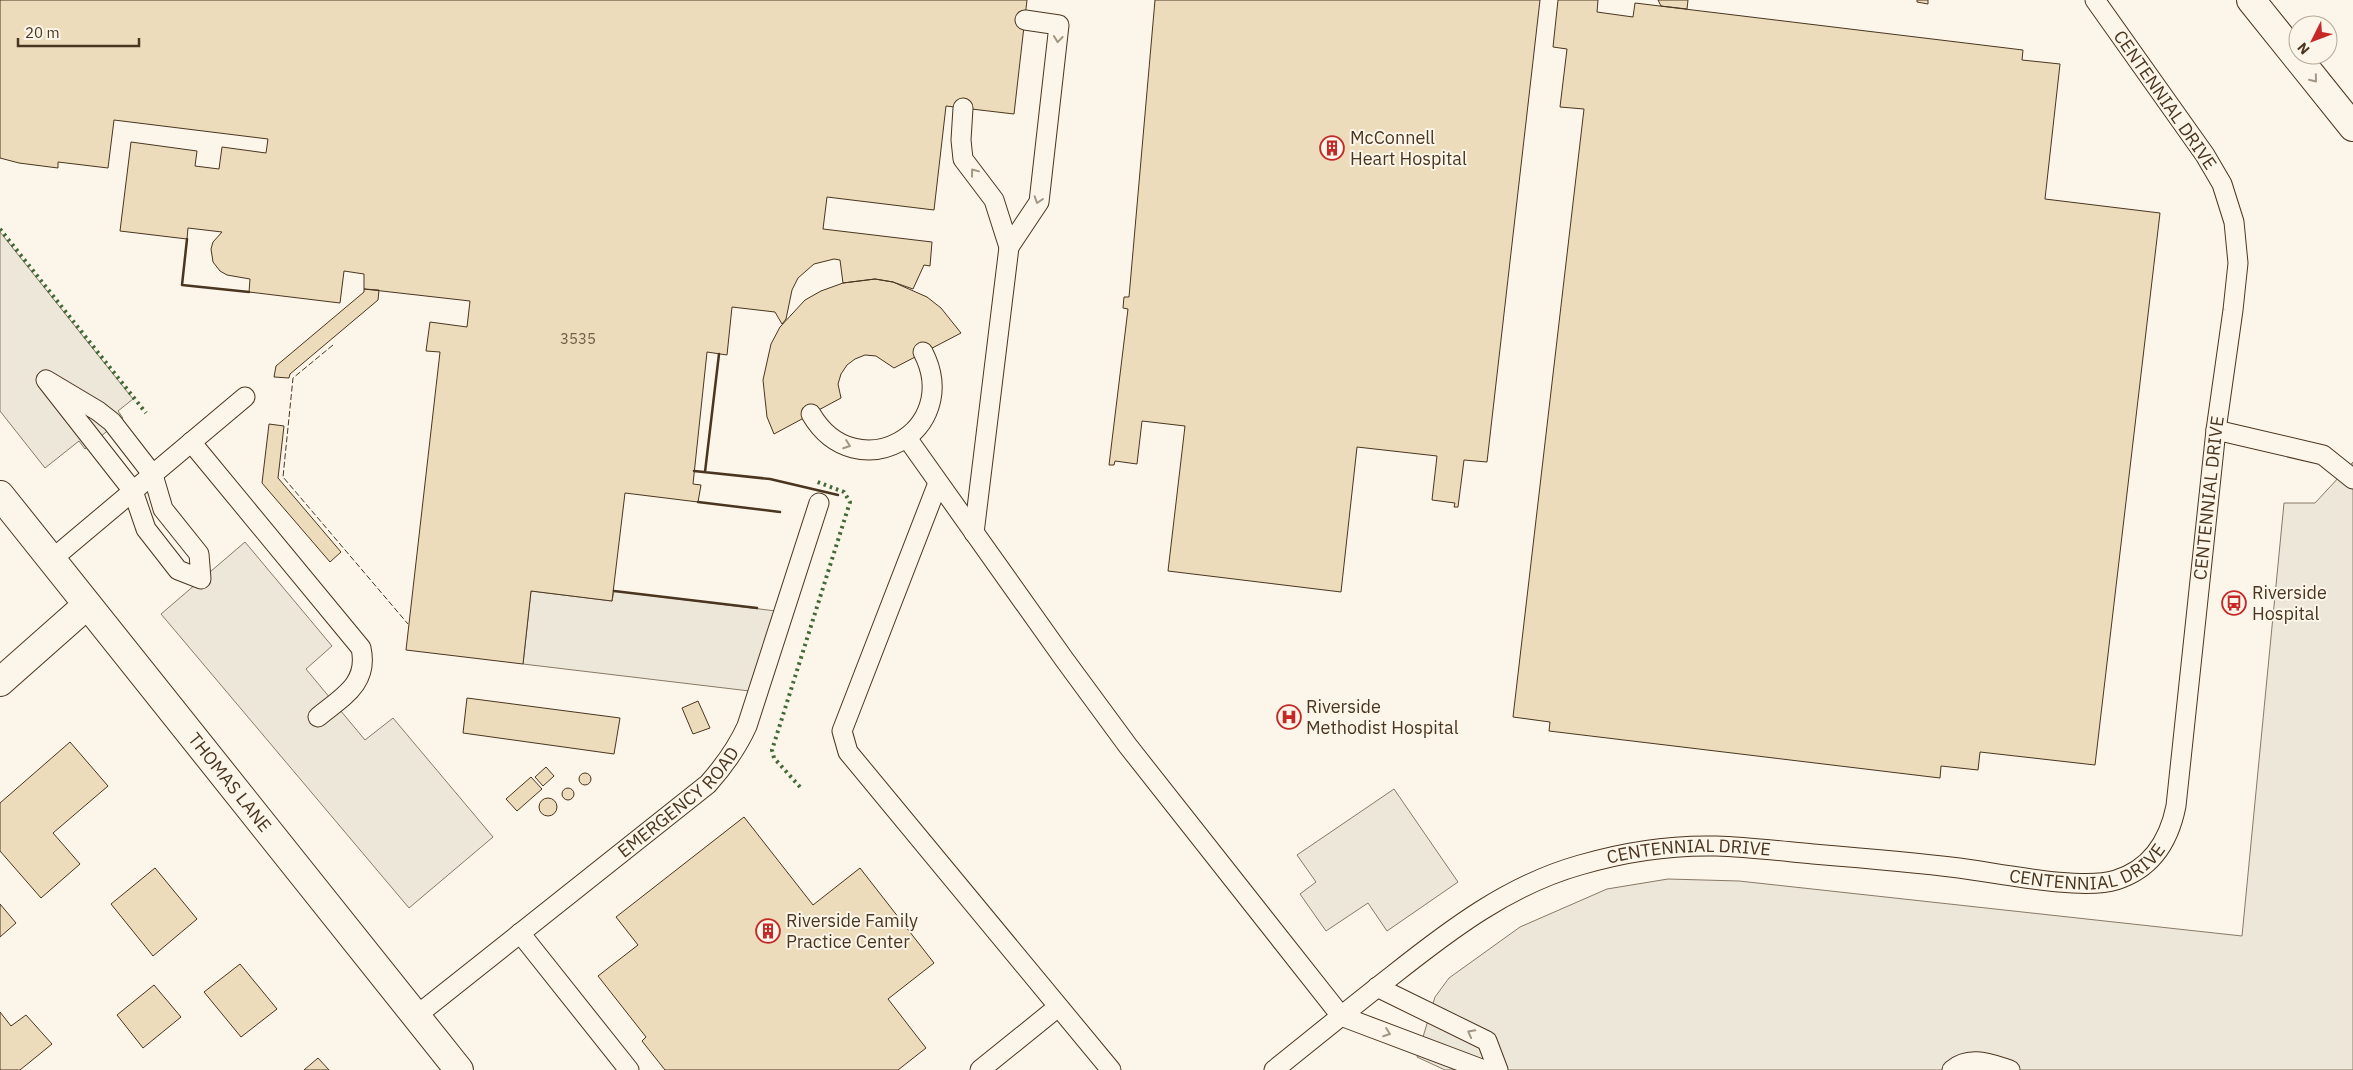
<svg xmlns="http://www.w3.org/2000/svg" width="2353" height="1070" font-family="'IBM Plex Sans',sans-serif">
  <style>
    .parking { fill: #ede7d9; stroke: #887966 }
    .building { fill: #ecdcbc; stroke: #4a3520 }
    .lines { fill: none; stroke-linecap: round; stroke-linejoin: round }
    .lane-casing { stroke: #4a3520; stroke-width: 21 }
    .street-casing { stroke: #4a3520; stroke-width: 30 }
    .secondary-casing { stroke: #4a3520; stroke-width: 30 }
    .lane { stroke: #fbf6e9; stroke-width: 19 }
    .street { stroke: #fbf6e9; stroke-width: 28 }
    .secondary { stroke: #fbf6e9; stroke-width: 28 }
    .hedge { stroke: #436837; stroke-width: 4; stroke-dasharray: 2.5 4; stroke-linecap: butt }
    .fence { stroke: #4a3520; stroke-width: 1; stroke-dasharray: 6 2.5; stroke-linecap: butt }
    .wall { stroke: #4a3520; stroke-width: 2.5 }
    .oneway { stroke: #a29684 }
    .labels { text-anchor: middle; stroke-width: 4; stroke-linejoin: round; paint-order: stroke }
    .number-label { font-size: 15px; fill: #725f47 }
    .street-label { font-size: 18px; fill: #4a3520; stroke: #fbf6e9 }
    .poi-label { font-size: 18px; fill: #4a3520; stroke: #fbf6e9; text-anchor: start }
  </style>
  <rect width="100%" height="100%" fill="#fbf6e9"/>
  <path class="parking" d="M0,232L133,399L118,411L123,418L94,442L85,449L79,441L45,468L0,411Z
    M2353,462V1070H1445L1417,1057L1435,997L1449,978L1520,927L1607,889L1668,879L1739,881L2242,936L2284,503H2315Z
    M245,542L332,646L306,669L365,740L393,718L493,837L409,908L161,614Z
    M531,591L612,601L614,591L784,612L758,692L523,664Z
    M1394,789L1458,882L1387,931L1368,903L1326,931L1300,894L1316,882L1297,855Z"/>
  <path class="building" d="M0,0H1027L1014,114L946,106L934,210L827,197L823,229L932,242L930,266L924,265L913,289L893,282L875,279L843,283L840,260L834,259L814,264L798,278L792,290L786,319L782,324L775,312L732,307L727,355L707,352L693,484L701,485L698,502L625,493L612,601L531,591L523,664L406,650L440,352L426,351L430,322L467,327L470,301L364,289V274L344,271L340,303L249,292L250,279L227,275L220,271L213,262L211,249L213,242L222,232L188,228L187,239L120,231L131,142L197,151L195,166L219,169L222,147L266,153L268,139L114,120L108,168L58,162V168L19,163L0,158Z
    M1155,0H1540L1487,462L1464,460L1458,507H1454L1455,503L1432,500L1437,456L1357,447L1341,592L1168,571L1185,426L1142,421L1137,464L1115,461L1114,465H1109L1128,309L1123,308L1124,297H1129Z
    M1558,0H1598L1597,12L1633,17L1635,3L2023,50L2022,60L2060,64L2045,199L2160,213L2095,765L1980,752L1978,770L1941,766L1940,778L1549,731L1550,722L1513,717L1584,109L1560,107L1567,49L1553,47Z
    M1658,0H1688L1687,9L1661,6Z
    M1917,0H1928V4L1917,2Z
    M875,279L893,282L927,297L941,308L961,333L894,368L876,356L865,355L855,359L847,365L841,374L838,384L841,398L774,434L767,417L763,380L771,344L780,327L805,300L821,291L843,283Z
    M364,289L379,290L378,300L290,374L289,378L274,377L276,366L364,292Z
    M269,424L284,426L278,478L341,552L330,562L262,483Z
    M467,698L620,718L614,754L463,733Z
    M698,701L710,728L693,734L682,708Z
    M70,742L108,786L53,833L80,864L41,898L0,851V803Z
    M546,767L554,776L543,786L535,777Z
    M579 779a6 6 0 1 1 12 0a6 6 0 1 1-12 0Z
    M531,777L542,789L517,811L506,799Z
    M562 794a6 6 0 1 1 12 0a6 6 0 1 1-12 0Z
    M539 807a9 9 0 1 1 18 0a9 9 0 1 1-18 0Z
    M744,817L813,905L860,868L934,963L888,999L926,1048L898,1070H665L642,1041L646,1037L598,976L638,945L616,917Z
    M155,868L197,919L153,956L111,904Z
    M0,904L16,923L0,937Z
    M240,964L277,1009L241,1037L204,992Z
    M154,985L181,1017L143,1048L117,1015Z
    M0,1012L11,1026L26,1015L52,1044L20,1070H0Z
    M318,1058L329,1070H304Z"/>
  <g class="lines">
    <g class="lane-casing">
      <g id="lane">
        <path d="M963,108L961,140L963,159L994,200L1009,247L974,533"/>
        <path d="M1009,247L1039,202L1059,25L1025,20"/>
        <path d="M46,380L98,411L112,422L153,475L163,509L199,554L201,579L178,570L146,529L133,491Z"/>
        <path d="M811,414C856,491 964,432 923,352"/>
        <path d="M2216,430L2323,455L2353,479"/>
        <path d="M907,438L1064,659L1128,746L1341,1016L1484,1070"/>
        <path d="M191,442L361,648C369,684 342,697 318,717"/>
        <path d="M938,483L842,731L848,752L1111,1070"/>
        <path d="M51,560L245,397"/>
        <path d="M520,933L629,1070"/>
        <path d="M1377,987L1487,1041L1498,1070"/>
        <path id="s1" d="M416,1016L708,784C724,766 737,748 747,726L819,503"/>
        <path d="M980,1070L1058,1007"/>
        <path id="s2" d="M1274,1070C1314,1038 1353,1006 1393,975C1451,929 1509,885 1580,865C1624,852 1671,845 1716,846C1748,847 1781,851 1813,854C1862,858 1911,862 1959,868C1998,873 2082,891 2116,880C2151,869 2169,841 2176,806L2216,430L2233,310L2238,263L2234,222L2222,184L2205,155L2095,0"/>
        <path d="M1952,1070C1970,1055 1990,1064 2010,1070"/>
      </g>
    </g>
    <g class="street-casing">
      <g id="street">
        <path id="s3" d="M0,495L459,1070"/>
        <path d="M0,682L87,605"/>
      </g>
    </g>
    <g class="secondary-casing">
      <path id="secondary" d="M2251,0L2353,127"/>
    </g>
    <use href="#lane" class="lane"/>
    <use href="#street" class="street"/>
    <use href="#secondary" class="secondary"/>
    <path class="hedge" d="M0,229L146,413
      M800,787L774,758L772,750L850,502L844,492L815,481"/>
    <path class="fence" d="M333,345L293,378L283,477L408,624"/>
    <path class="wall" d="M187,239L182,285L249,292
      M694,471L770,479L838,495
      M705,472L719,354
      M698,502L780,512
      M614,591L757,608"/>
  </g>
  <defs><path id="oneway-chevron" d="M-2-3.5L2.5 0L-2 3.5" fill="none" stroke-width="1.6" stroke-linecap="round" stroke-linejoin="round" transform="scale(1.25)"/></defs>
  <g class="oneway">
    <use href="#oneway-chevron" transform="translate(1058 39) rotate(96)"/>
    <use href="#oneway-chevron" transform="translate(2314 79) rotate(51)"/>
    <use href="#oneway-chevron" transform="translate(974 172) rotate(-127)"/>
    <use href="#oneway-chevron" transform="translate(1038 200) rotate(108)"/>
    <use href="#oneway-chevron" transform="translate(847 445) rotate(20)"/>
    <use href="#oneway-chevron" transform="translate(1387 1033) rotate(20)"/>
    <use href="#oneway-chevron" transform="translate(1471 1033) rotate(-152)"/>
  </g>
  <defs>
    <g id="building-ring" transform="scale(1.25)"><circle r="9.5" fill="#fbf6e9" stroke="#c62828" stroke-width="1.5"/><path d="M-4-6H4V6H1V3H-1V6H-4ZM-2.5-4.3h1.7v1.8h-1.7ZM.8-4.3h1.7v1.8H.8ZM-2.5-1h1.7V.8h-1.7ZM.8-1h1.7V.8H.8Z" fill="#c62828"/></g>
    <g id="bus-ring" transform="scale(1.25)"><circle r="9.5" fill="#fbf6e9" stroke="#c62828" stroke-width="1.5"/><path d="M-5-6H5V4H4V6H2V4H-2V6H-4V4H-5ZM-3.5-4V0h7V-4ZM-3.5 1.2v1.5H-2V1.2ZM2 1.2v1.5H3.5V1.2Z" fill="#c62828"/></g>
    <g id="hospital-ring" transform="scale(1.25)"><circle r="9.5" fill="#fbf6e9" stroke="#c62828" stroke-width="1.5"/><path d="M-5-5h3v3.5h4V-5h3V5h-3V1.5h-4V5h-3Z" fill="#c62828"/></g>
  </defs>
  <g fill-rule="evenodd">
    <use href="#building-ring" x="1332" y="148"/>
    <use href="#bus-ring" x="2234" y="603"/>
    <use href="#hospital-ring" x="1289" y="717"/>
    <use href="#building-ring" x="768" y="931"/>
  </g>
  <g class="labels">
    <g class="number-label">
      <text x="578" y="344">3535</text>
    </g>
    <g class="street-label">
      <text transform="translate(2165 100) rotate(55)" y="6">CENTENNIAL DRIVE</text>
      <text dy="6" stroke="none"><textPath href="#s2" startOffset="1321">CENTENNIAL DRIVE</textPath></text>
      <text dy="6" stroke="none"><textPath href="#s3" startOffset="368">THOMAS LANE</textPath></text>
      <text dy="6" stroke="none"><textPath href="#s1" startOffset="339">EMERGENCY ROAD</textPath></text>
      <text dy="6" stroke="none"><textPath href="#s2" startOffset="481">CENTENNIAL DRIVE</textPath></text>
      <text dy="6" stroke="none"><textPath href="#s2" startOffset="886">CENTENNIAL DRIVE</textPath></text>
    </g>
    <g class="poi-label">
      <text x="1350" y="144">McConnell<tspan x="1350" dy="21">Heart Hospital</tspan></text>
      <text x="2252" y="599">Riverside<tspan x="2252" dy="21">Hospital</tspan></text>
      <text x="1306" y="713">Riverside<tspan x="1306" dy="21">Methodist Hospital</tspan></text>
      <text x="786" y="927">Riverside Family<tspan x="786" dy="21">Practice Center</tspan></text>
    </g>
  </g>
  <g transform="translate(2313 40) rotate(228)"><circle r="24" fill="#fbf6e9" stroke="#b4a999"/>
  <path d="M0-4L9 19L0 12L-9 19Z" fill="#c62828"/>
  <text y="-8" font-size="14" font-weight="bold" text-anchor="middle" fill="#4a3520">N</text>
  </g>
  <path d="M18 38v8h121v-8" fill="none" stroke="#4a3520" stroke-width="2.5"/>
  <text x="25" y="38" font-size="15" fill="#4a3520" stroke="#fbf6e9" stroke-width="4" paint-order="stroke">20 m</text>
</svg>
